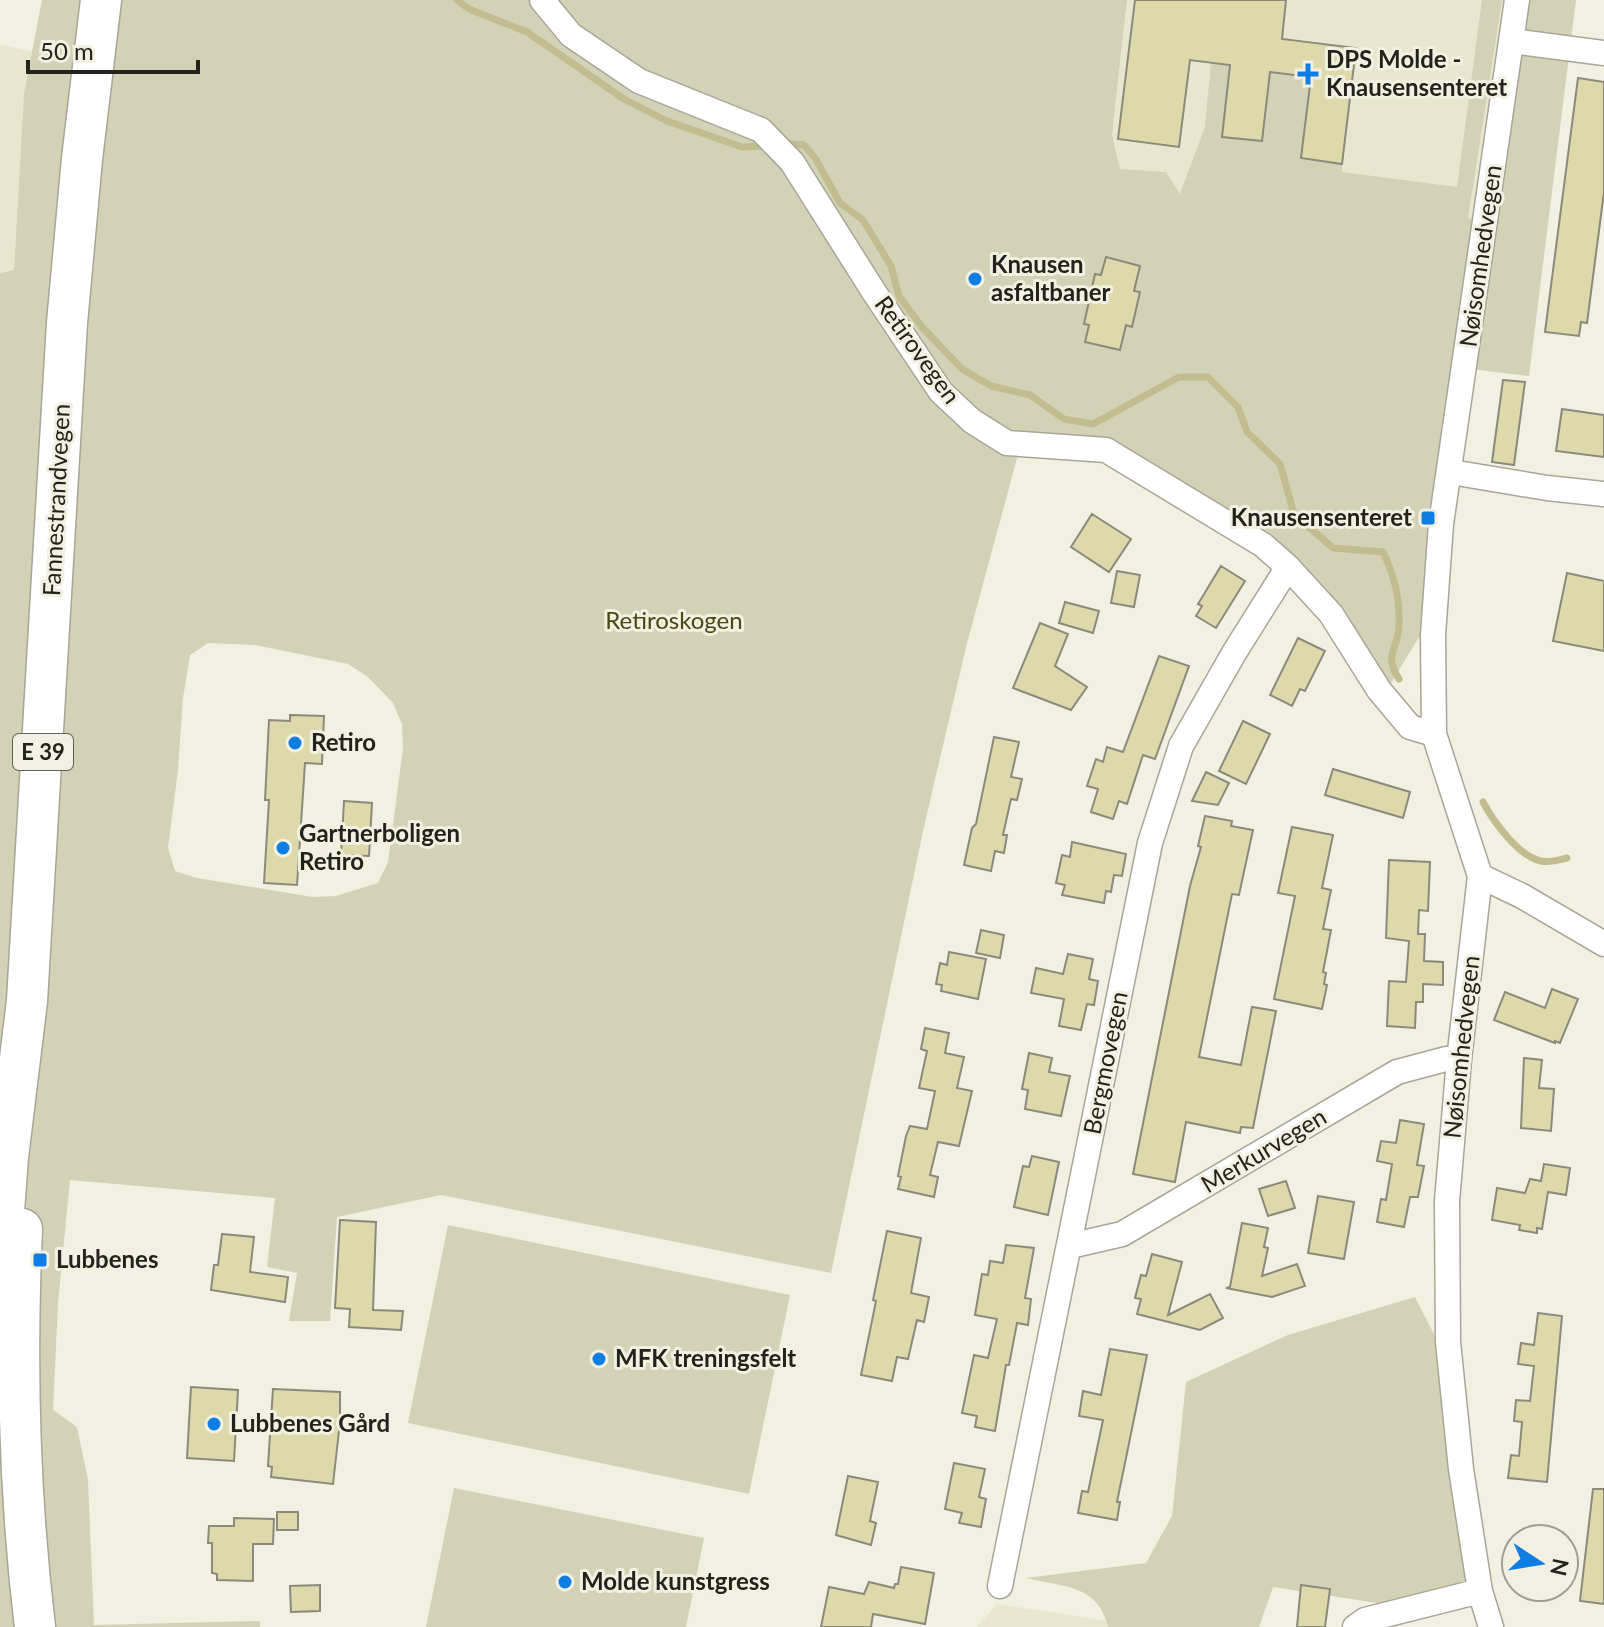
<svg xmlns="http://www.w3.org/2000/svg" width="1604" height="1627" font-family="Lato,sans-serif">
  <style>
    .built { fill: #e8e6cf }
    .green { fill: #d3d1b6; fill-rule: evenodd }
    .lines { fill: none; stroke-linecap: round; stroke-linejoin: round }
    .stream { stroke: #c1bd90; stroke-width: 7 }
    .building { fill: #ddd9ab; stroke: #8b8a7c; stroke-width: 2 }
    .minor-casing { stroke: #a8a698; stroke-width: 27 }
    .trunk-casing { stroke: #a8a698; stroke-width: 43 }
    .minor { stroke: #fff; stroke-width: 24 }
    .trunk { stroke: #fff; stroke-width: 40 }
    .poi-dot { fill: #0e7ee5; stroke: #f1f0e1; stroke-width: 3 }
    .labels { text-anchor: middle; stroke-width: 6; stroke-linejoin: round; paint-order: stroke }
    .shield { fill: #f1f0e1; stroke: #616058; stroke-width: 2 }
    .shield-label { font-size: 22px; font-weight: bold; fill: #23231d }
    .poi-label { font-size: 24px; font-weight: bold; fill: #23231d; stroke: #f1f0e1; text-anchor: start }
    .street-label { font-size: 24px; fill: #23231d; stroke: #f1f0e1 }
    .park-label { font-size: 24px; fill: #4d4711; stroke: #f1f0e1 }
  </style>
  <rect width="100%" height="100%" fill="#f1f0e1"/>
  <path class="built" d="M1075,0H1509L1474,219L1180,195L1166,172L1120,169L1112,135L1126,12Z
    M0,45L32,51L24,93L14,271L0,273Z
    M997,1604L1109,1621L1108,1627H977Z"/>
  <path class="green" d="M42,0H1127L1112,135L1120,169L1166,172L1180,194L1205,127L1211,62L1230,65L1222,137L1261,141L1270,72L1311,77L1301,158L1342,164V172L1457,187L1482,0H1502L1468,218L1474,219L1509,0H1576L1529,376L1455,367L1424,629L1388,688L1341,611L1107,441L1023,436L966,647L923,831L831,1273L441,1195L337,1217L330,1321H289L297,1273L267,1267L275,1198L70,1180L58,1303L53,1410L77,1427L88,1480L94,1625L260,1621V1627H0V273L14,270L24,93ZM208,643L255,645L348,664L368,677L393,703L402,724L403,749L388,862L378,883L336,896L313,897L197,878L175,871L168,848L178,770L183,698L190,655Z
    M448,1225L790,1295L749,1494L408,1423Z
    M1415,1297L1438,1342L1486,1605L1403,1607L1273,1587L1259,1627H1108C1098,1584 1063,1587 1026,1578L1146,1563L1172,1516L1186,1382L1288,1335Z
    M454,1488L704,1538L686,1627H426Z"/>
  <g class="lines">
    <path class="stream" d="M457,0L469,9L527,32L624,99L667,121L742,147L766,146
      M782,143L804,145L815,158L840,203L863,220L891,266L899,296L922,327L962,369L991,386L1030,395L1064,419L1093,424L1179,377H1208L1238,407L1247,432L1280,464L1294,514L1333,548L1383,552C1394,574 1400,601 1399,626C1398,650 1383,654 1399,679
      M1483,802C1493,821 1519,857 1541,861C1549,863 1559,860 1567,858"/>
  </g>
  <path class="building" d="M1135,0H1286L1282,39L1356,48L1342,164L1301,158L1311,77L1270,72L1262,141L1222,137L1230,65L1190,60L1179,147L1118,139Z
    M1578,78L1604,82V192L1587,323L1581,322L1579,336L1545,332Z
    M1106,257L1140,266L1134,291L1140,292L1132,327L1126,325L1120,350L1085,342L1089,325L1084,324L1095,274L1101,275Z
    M1503,380L1525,382L1514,465L1492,462Z
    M1562,409L1604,415V457L1556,451Z
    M1092,514L1131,539L1109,572L1071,547Z
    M1221,566L1245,581L1216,628L1196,616L1202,606L1198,604Z
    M1117,571L1140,575L1134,607L1111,603Z
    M1567,573L1604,581V651L1553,641Z
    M1065,602L1099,611L1093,633L1059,623Z
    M1040,623L1068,634L1055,666L1087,687L1071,710L1013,688Z
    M1298,638L1325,651L1305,691L1300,689L1292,706L1270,695Z
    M1159,656L1189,666L1155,759L1143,755L1127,804L1119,801L1113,819L1091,812L1098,789L1087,786L1096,759L1103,762L1107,747L1123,752Z
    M290,715L324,716L322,764L305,763L297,885L264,883L269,800H265L269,720L290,721Z
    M1243,721L1270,734L1246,784L1219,771Z
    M994,737L1019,742L1011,777L1022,779L1017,800L1011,799L1003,835H1007L1004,853L995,851L991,871L964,865L972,828L976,824Z
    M1333,769L1410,792L1403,818L1325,795Z
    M1206,772L1229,783L1218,805L1192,801Z
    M344,801L372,803L369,856L341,855Z
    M1205,816L1232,821L1231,826L1253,830L1239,895L1232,894L1199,1057L1241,1065L1252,1007L1276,1011L1253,1128L1241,1127L1240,1133L1186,1122L1175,1182L1133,1174L1190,886L1201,847L1198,846Z
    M1292,827L1333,835L1322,888L1331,890L1323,929L1331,930L1323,972L1326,973L1324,984L1327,985L1322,1009L1274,999L1295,896L1278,893Z
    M1072,842L1126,854L1122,876L1114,875L1111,892L1106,891L1104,903L1062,895L1065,885L1056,883L1062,855L1070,857Z
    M1389,860L1430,862L1428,911L1419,910L1418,934H1425L1424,961L1443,962V985L1423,984V1002H1416L1415,1028L1387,1026L1389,981L1406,982L1409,941L1386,938Z
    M981,930L1004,935L1000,958L976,953Z
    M949,952L986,959L978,999L941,991L942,985L936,984L940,963L947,965Z
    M1068,954L1093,959L1089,979L1098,981L1094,1005L1087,1004L1081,1030L1059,1026L1064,999L1031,993L1036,968L1063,974Z
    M1552,989L1578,999L1560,1043L1555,1041V1043L1494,1020L1505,992L1545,1008Z
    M925,1028L949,1033L945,1053L964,1057L957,1088L972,1091L959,1146L938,1142L930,1175L938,1177L934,1197L898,1189L901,1177L898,1176L906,1136L910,1126L927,1129L935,1091L919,1088L927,1051L921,1049Z
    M1029,1053L1052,1058L1049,1072L1070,1076L1061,1116L1025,1109L1028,1090L1022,1089Z
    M1524,1058L1542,1060L1539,1088L1554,1089L1551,1131L1521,1128Z
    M1400,1120L1424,1124L1417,1165L1424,1166L1418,1197H1410L1404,1227L1377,1222L1381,1199L1386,1200L1392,1164L1377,1161L1381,1141L1396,1143Z
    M1032,1156L1059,1162L1048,1215L1014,1207L1023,1166L1029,1167Z
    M1544,1164L1570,1168L1566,1195L1548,1192L1542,1229L1537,1228V1233L1519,1230L1520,1225L1492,1220L1497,1188L1525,1193L1530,1179L1541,1181Z
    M1286,1181L1295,1208L1268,1216L1259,1189Z
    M1318,1196L1354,1202L1344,1259L1308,1253Z
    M340,1220L376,1222L373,1310L403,1311L401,1330L349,1327L350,1309L335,1308Z
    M1242,1223L1268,1228L1264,1247L1268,1248L1262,1276L1297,1264L1305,1286L1272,1297L1226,1288L1230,1287Z
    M887,1231L921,1238L911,1293L929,1297L924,1322L917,1320L908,1359L897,1357L892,1381L861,1375L876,1301L873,1300Z
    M222,1234L254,1237L250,1272L288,1277L285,1302L211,1290L214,1265H218Z
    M1006,1245L1034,1248L1025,1298L1031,1299L1028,1325L1017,1323L1009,1365H1006L995,1431L975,1427L977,1416L962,1413L974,1355L988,1358L997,1319L975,1315L982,1274L988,1275L990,1261L1003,1263Z
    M1152,1254L1182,1262L1168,1315L1210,1294L1223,1318L1200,1330L1137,1314L1141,1299L1135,1298L1141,1275L1146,1276Z
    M1538,1313L1562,1316L1547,1482L1508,1478L1511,1455L1519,1456L1522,1422L1514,1421L1516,1400L1530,1401L1534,1366L1518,1364L1521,1343L1534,1345Z
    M1110,1349L1147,1355L1117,1502H1120L1117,1520L1078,1513L1082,1491L1088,1492L1103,1420L1079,1416L1083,1391L1101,1395Z
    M191,1387L238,1390L234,1461L187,1458Z
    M273,1389L340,1392V1422L333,1484L271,1477L272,1467L268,1466Z
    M954,1463L985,1469L979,1497L986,1499L981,1527L959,1523L962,1513L945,1509Z
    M848,1476L878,1482L870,1521L876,1523L871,1545L836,1535Z
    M1593,1489H1604V1604L1580,1601Z
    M277,1512H298V1530H277Z
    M234,1518L274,1519L273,1544H253V1581L217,1580V1574L212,1573V1543H208L209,1526H234Z
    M901,1567L934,1573L925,1624L873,1614L871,1627H821L829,1587L864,1594L869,1582L894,1588L895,1584H898Z
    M320,1585V1611L291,1612L290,1586Z
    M1301,1585L1330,1589L1325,1627H1297Z"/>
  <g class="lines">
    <g class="minor-casing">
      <path id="minor" d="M542,0L571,35L639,81L761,130L792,162L874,292L941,392L972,421L1007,443L1106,450L1263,545L1288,567L1331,614L1379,690L1410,727L1434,734
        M1511,41L1604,53
        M1451,472L1547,488L1604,494
        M1480,876L1522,896L1604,944
        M1070,1246L1122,1234L1397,1072L1446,1059L1459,1060
        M1000,1586L1150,843L1181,746L1234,653L1288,567
        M1355,1627L1365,1620L1480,1591
        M1491,1627L1480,1591L1461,1469L1448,1342L1447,1201L1459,1060L1480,876L1434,734L1433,635L1441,524L1517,0"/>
    </g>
    <g class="trunk-casing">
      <path id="trunk" d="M22,1229C16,1362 19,1495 35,1627
        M0,1265L8,1157L27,1001L67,323L82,159L101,0"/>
    </g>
    <use href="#minor" class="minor"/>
    <use href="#trunk" class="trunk"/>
  </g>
  <g class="poi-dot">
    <path d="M1304 62h8v8h8v8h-8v8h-8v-8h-8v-8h8z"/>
    <circle cx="975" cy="279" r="8"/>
    <rect x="1420" y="510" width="16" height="16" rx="4"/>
    <circle cx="295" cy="743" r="8"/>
    <circle cx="283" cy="848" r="8"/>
    <rect x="32" y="1252" width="16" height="16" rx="4"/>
    <circle cx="599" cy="1359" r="8"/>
    <circle cx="214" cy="1424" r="8"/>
    <circle cx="565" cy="1582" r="8"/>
  </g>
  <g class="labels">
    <rect class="shield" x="13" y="734" width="60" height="36" rx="6"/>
    <g class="shield-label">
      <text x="43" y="760">E 39</text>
    </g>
    <g class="poi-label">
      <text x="1326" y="68">DPS Molde -<tspan x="1326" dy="28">Knausensenteret</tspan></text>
      <text x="991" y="273">Knausen<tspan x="991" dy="28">asfaltbaner</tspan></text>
      <text x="1412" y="526" text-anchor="end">Knausensenteret</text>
      <text x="311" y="751">Retiro</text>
      <text x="299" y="842">Gartnerboligen<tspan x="299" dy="28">Retiro</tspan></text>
      <text x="56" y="1268">Lubbenes</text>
      <text x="615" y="1367">MFK treningsfelt</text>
      <text x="230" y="1432">Lubbenes Gård</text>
      <text x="581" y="1590">Molde kunstgress</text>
    </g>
    <g class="street-label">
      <text transform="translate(1481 256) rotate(-82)" y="8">Nøisomhedvegen</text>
      <text transform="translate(917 350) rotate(54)" y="8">Retirovegen</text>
      <text transform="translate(57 500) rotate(-87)" y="8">Fannestrandvegen</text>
      <text transform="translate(1462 1047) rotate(-84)" y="8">Nøisomhedvegen</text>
      <text transform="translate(1106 1063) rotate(-79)" y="8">Bergmovegen</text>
      <text transform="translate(1264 1151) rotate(-31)" y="8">Merkurvegen</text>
    </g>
    <g class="park-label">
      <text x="674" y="629">Retiroskogen</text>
    </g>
  </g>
  <g transform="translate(1540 1563) rotate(102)"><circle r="38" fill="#f1f0e1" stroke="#9f9e93" stroke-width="2"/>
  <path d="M0-6L14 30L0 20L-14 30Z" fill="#0e7ee5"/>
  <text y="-12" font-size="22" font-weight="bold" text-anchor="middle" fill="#23231d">N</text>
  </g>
  <path d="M28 60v12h170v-12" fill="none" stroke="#23231d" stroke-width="4"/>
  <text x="40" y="60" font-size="24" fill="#23231d" stroke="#f1f0e1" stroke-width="6" paint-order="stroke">50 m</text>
</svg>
